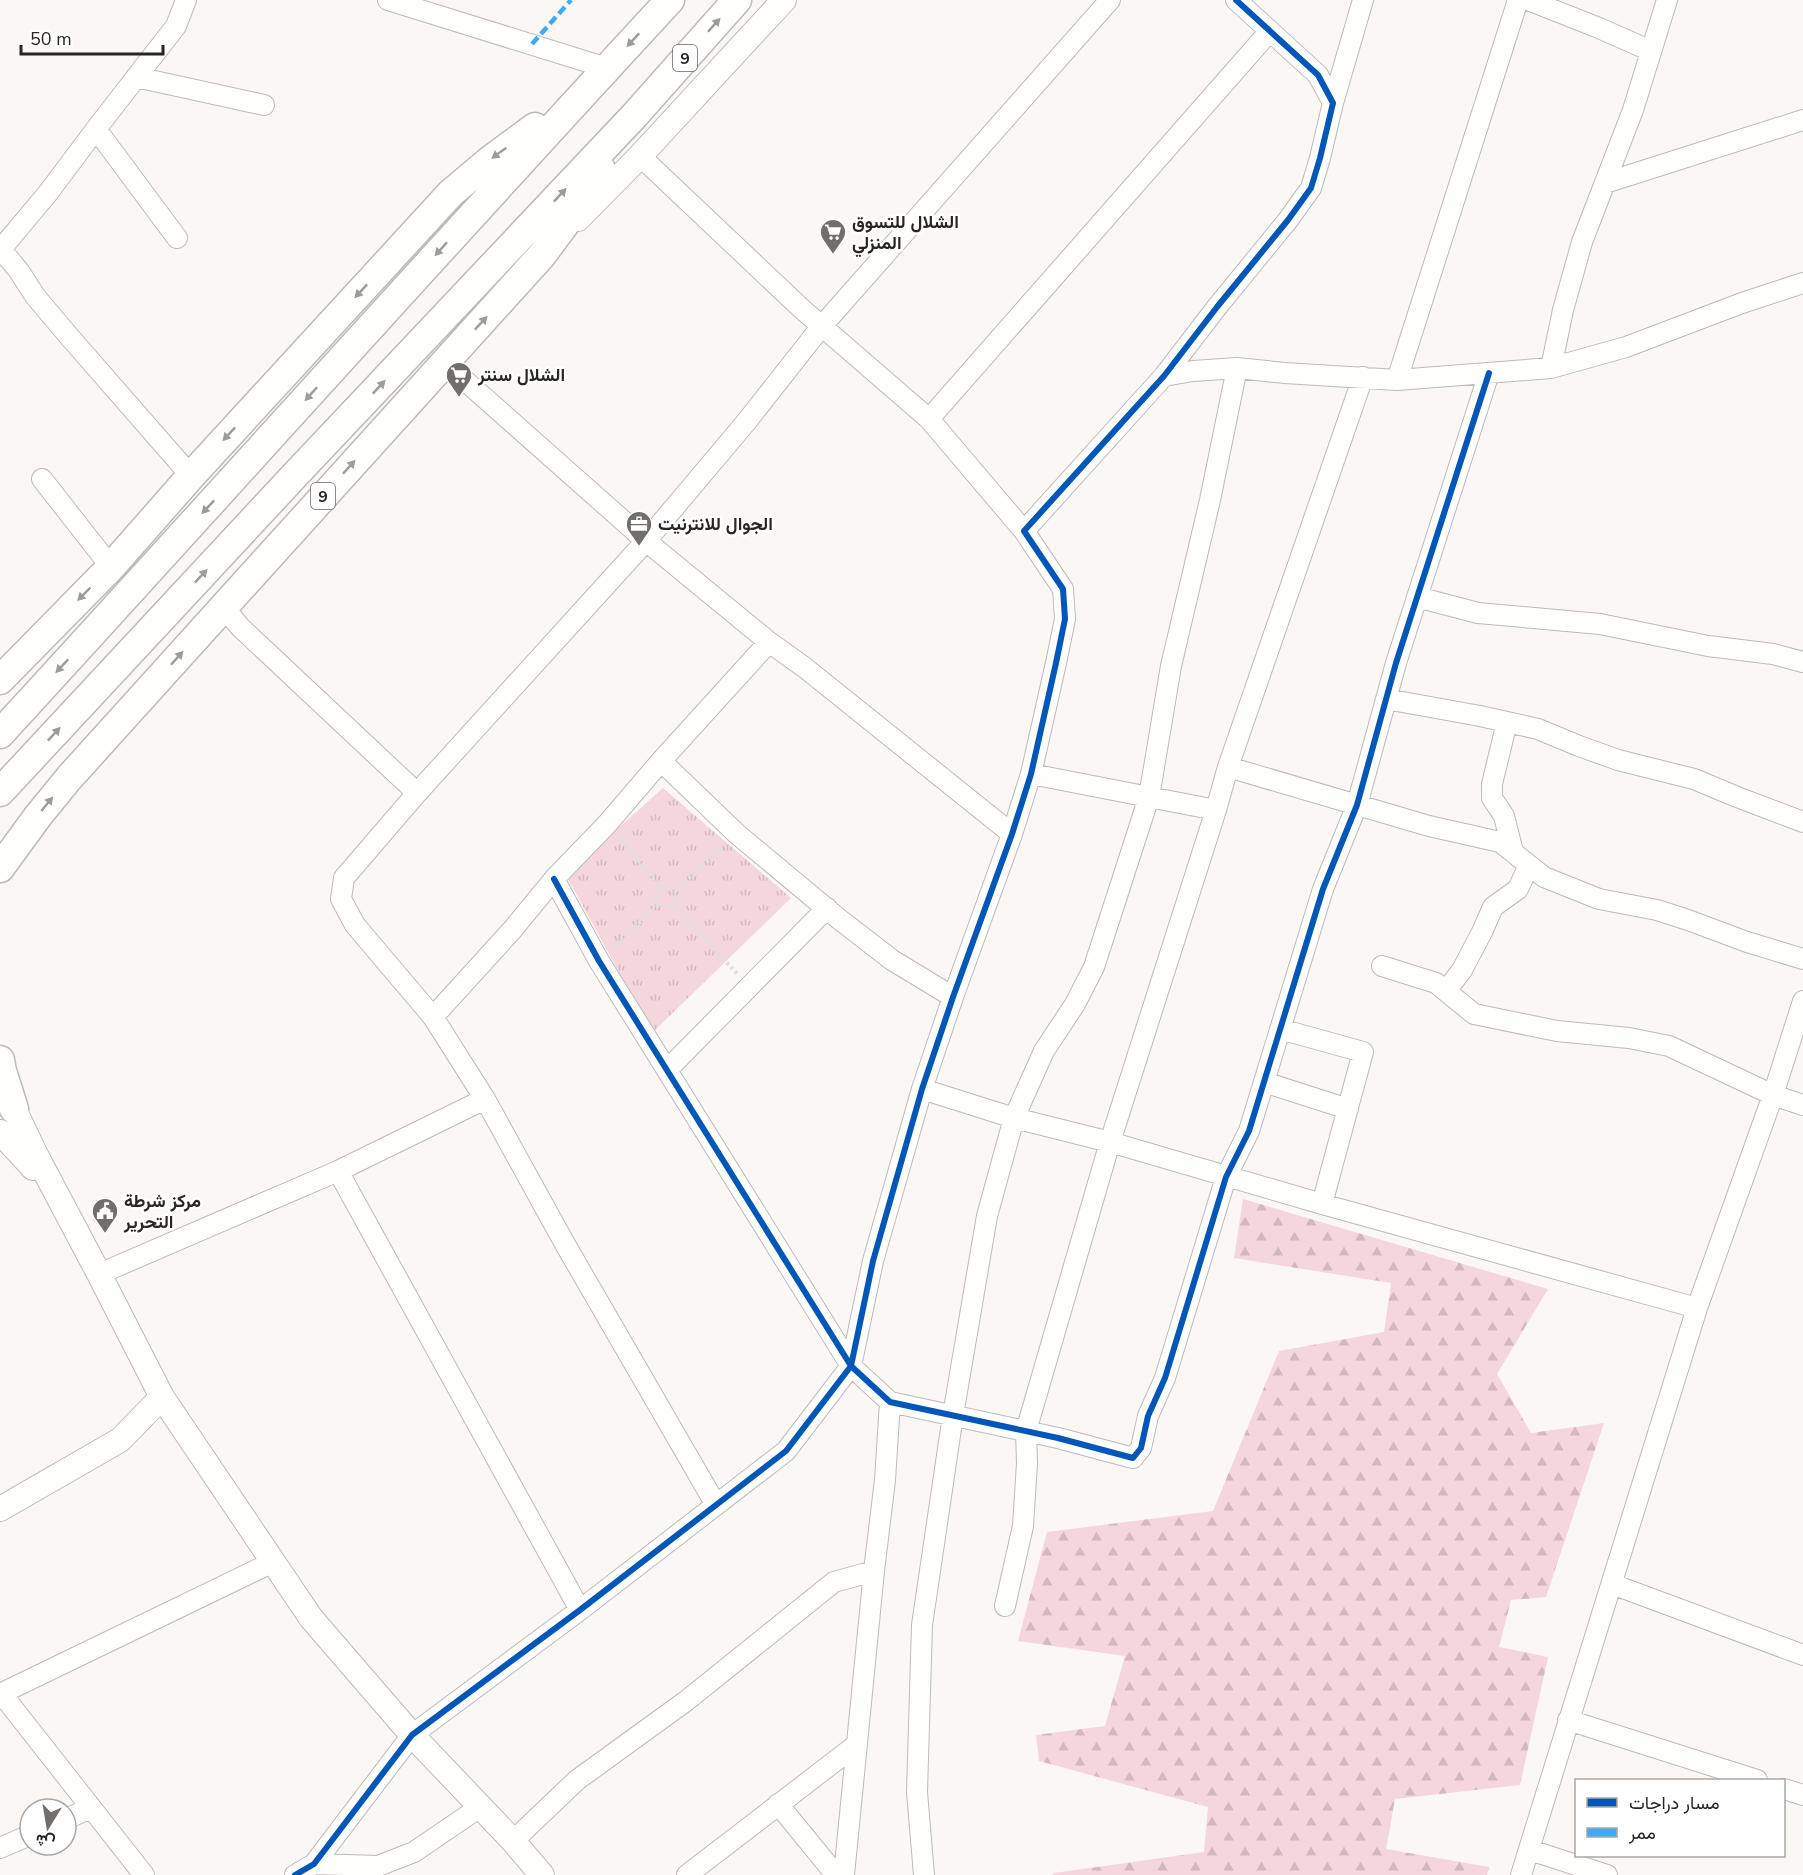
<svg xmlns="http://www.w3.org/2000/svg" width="1803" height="1875" font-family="'Nunito Sans',Vazirmatn,sans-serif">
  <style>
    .forest { fill: url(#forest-firs) }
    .park { fill: url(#park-tufts) }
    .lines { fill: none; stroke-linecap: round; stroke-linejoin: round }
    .minor-casing { stroke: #bdbab8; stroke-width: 22 }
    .major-casing { stroke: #bdbab8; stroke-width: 26 }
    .highway-casing { stroke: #bdbab8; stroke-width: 31 }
    .path { stroke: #e0dfde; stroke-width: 4; stroke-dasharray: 3 3; stroke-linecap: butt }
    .minor { stroke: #fefefd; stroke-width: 20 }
    .major { stroke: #fefefd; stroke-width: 24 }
    .highway { stroke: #fefefd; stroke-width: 28 }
    .quiet { stroke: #3fa9f5; stroke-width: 4.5; stroke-dasharray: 9 4.5; stroke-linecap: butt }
    .cycleway-casing { stroke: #fff; stroke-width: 10 }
    .cycleway { stroke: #0057b8; stroke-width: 6 }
    .oneway { fill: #9e9c9b }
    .labels { text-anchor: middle; stroke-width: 5; stroke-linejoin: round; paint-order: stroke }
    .shield { fill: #fff; stroke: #686665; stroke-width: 1.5 }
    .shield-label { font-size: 16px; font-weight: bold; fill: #282523 }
    .poi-label { font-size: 18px; font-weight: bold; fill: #282523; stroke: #fff; text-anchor: start }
  </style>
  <defs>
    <pattern id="forest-firs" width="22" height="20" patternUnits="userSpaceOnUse" patternTransform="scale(1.5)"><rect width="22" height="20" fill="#f6d6dd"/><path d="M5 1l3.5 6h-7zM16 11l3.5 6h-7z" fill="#d3b8bd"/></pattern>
    <pattern id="park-tufts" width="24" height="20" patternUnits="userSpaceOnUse" patternTransform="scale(1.5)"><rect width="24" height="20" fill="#f6d6dd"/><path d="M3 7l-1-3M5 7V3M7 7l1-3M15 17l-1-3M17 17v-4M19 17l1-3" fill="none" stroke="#d3b8bd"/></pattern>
  </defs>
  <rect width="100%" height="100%" fill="#faf7f4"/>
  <path class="forest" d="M1243,1199L1548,1289L1497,1374L1531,1433L1604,1423L1546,1597L1511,1600L1499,1647L1548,1657L1520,1785L1395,1799L1386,1849L1489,1867L1487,1875H1053L1054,1873L1204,1852L1208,1807L1039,1761L1036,1735L1105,1726L1125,1656L1018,1641L1047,1532L1213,1511L1279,1351L1384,1332L1391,1283L1234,1258Z"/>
  <path class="park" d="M663,788L791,898L652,1033L566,875Z"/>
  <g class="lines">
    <g class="minor-casing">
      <path id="minor" d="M388,0L607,68
        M1528,0L1599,28L1651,51
        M136,77L264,105
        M1333,103L1363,0
        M640,156L803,310L929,419L1024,531
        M1605,183L1803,120
        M177,238L96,129L176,26L186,0
        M0,248L19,271L35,296L67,334L191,476
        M1,249L48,193L96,129
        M444,362L646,541L769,642L804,667L1012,834
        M1551,368L1563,310L1582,242L1633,110L1667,0
        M1164,376L1193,371L1237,368L1285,373L1397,380L1551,368L1626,347L1742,303L1803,283
        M1397,380L1518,0
        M929,419L1269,32
        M42,479L111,567
        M1417,597L1478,613L1600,624L1708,646L1773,654L1803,662
        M223,606L240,627L417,793
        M1386,699L1480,716L1538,729L1579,746L1618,760L1694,779L1737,797L1803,822
        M1507,722L1492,784V798L1504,816L1513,852
        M661,761L737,834L839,919L892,960L953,997
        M1228,767L1429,826L1500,842L1544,877L1599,899L1657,910L1688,920L1747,942L1803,959
        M1031,774L1216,810
        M554,879L599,961L851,1366L890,1402L1058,1438L1133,1458L1141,1448L1148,1416L1165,1378L1226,1177L1249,1131L1323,889L1357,805L1396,663L1489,373
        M1382,966L1436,983L1474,1014L1557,1031L1629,1038L1669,1046L1773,1095L1803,1105
        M1446,991L1462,970L1482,932L1493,907L1518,889L1529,865
        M433,1017L513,929L554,879L608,823L661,761L769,642
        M1280,1029L1363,1052L1322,1204
        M667,1070L827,908
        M1264,1082L1348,1109
        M922,1089L1014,1118L1110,1142L1322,1204L1697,1308
        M338,1171L580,1610
        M99,1274L338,1171L485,1099
        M716,1505L565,1244L485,1099L433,1017L355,925L341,899L344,878L417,793L646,541L747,421L821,327L1110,0
        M1612,1584L1803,1655
        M1005,1606L1023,1526L1027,1463L1026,1431L1110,1142L1216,810L1228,767L1363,377
        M1,1693L144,1875
        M0,1694L273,1562
        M1568,1720L1757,1780
        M1784,1789L1803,1795
        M778,1804L836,1875
        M66,1819L91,1808
        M513,1841L577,1780L686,1701L834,1582L874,1571
        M0,1848L30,1835
        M1530,1850L1607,1875
        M314,1864L378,1866L414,1852L480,1807
        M295,1875L314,1864L412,1735L580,1610L786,1451L851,1366L873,1261L922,1089L953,997L1012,834L1031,774L1056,663L1065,619L1063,589L1024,531L1164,376L1217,307L1288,220L1311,188L1320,158L1333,103L1318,75L1236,0
        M687,1875L856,1745
        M844,1875L874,1571L885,1480L890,1402
        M924,1875L917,1792L922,1625L953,1415L987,1216L1014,1118L1044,1051L1075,1004L1094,967L1149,797L1171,666L1210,500L1237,368
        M1521,1875L1697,1308L1773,1095L1803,1001"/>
    </g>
    <g class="major-casing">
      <path id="major" d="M578,219L640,156L784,0
        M6,1092L35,1153L99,1274L162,1397L311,1618L412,1735L513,1841L542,1875
        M0,1132L33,1168
        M0,1509L120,1440L162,1397"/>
    </g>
    <g class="highway-casing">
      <path id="highway" d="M0,680L111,567L191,476L451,193L489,161L535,127
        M0,734C224,490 445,243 670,0
        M0,792L295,475L634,116L737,0
        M0,868L38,816L69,778L542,255L574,212L601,169
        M0,1060L2,1071L14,1109"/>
    </g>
    <path class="path" d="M618,836L661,889
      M657 897a10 10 0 1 1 20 0a10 10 0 1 1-20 0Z
      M675,890L724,846
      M674,905L738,975
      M612,948L660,904"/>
    <use href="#minor" class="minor"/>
    <use href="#major" class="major"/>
    <use href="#highway" class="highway"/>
    <path class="quiet" d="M532,44L571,0"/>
    <g class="cycleway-casing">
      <path id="cycleway" d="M554,879L599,961L851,1366L890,1402L1058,1438L1133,1458L1141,1448L1148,1416L1165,1378L1226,1177L1249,1131L1323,889L1357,805L1396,663L1489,373
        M295,1875L314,1864L412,1735L580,1610L786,1451L851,1366L873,1261L922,1089L953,997L1012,834L1031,774L1056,663L1065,619L1063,589L1024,531L1164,376L1217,307L1288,220L1311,188L1320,158L1333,103L1318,75L1236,0"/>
    </g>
    <use href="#cycleway" class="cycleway"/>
  </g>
  <defs><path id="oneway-solid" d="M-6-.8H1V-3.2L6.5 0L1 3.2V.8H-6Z" transform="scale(1.5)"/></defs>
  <g class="oneway">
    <use href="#oneway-solid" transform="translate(714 25) rotate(-48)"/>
    <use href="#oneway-solid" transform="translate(633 40) rotate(133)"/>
    <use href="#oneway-solid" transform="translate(499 153) rotate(144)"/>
    <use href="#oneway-solid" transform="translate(560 195) rotate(-47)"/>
    <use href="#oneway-solid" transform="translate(441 249) rotate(132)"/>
    <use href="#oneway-solid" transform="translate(361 291) rotate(133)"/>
    <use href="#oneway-solid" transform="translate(481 323) rotate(-47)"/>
    <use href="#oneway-solid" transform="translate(379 387) rotate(-47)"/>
    <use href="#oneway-solid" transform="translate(311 394) rotate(132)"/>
    <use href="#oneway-solid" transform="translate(229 434) rotate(133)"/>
    <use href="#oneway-solid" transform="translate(349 467) rotate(-48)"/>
    <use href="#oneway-solid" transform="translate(208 507) rotate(133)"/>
    <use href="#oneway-solid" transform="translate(201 576) rotate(-47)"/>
    <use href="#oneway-solid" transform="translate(84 594) rotate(135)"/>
    <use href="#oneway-solid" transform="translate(177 658) rotate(-48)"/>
    <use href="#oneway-solid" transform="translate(62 666) rotate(133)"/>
    <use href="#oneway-solid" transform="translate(54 734) rotate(-47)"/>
    <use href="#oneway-solid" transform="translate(47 804) rotate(-51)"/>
  </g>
  <defs>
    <g id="supermarket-pin" transform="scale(1.35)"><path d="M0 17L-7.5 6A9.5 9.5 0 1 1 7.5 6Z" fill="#726e6c" stroke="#fff"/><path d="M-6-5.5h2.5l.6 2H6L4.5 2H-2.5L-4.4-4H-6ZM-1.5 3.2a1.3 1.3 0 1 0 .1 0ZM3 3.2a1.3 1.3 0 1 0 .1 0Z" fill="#fff"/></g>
    <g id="office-pin" transform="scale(1.35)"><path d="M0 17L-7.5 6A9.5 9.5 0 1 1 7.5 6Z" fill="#726e6c" stroke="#fff"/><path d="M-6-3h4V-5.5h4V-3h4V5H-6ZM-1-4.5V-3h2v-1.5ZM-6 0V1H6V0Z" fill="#fff"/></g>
    <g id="civic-pin" transform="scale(1.35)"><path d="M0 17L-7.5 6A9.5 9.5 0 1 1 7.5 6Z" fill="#726e6c" stroke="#fff"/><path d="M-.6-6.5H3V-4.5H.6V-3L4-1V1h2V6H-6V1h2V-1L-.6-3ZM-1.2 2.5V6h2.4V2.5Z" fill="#fff"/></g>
  </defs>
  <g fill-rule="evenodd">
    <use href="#supermarket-pin" x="833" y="232"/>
    <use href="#supermarket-pin" x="459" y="375"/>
    <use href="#office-pin" x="639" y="524"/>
    <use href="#civic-pin" x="105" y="1211"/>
  </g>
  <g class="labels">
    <g class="shield">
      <rect x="673" y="45" width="24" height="26" rx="4.5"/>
      <rect x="311" y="483" width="24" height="26" rx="4.5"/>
    </g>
    <g class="shield-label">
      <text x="685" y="64">9</text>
      <text x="323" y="502">9</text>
    </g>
    <g class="poi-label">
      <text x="852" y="228">الشلال للتسوق<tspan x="852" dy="21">المنزلي</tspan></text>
      <text x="478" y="381">الشلال سنتر</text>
      <text x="658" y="530">الجوال للانترنيت</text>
      <text x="124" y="1207">مركز شرطة<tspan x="124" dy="21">التحرير</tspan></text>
    </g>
  </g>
  <rect x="1575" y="1779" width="210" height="78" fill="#ffffff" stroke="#a9a8a7" stroke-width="1.5"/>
  <rect x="1587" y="1798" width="30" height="9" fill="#0057b8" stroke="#a9a8a7" stroke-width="1.5"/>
  <text x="1629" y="1809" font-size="18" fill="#282523">مسار دراجات</text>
  <rect x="1587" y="1828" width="30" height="9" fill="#3fa9f5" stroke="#a9a8a7" stroke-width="1.5"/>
  <text x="1629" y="1839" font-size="18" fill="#282523">ممر</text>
  <g transform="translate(48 1827) rotate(191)"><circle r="28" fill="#ffffff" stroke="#a9a8a7" stroke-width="1.5"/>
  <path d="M0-4.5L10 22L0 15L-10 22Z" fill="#726e6c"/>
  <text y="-9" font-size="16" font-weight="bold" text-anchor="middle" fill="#282523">ش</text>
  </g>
  <path d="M21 45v9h142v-9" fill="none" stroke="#282523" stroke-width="3"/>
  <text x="30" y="45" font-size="18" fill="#282523" stroke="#ffffff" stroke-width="4.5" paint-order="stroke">50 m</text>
</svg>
